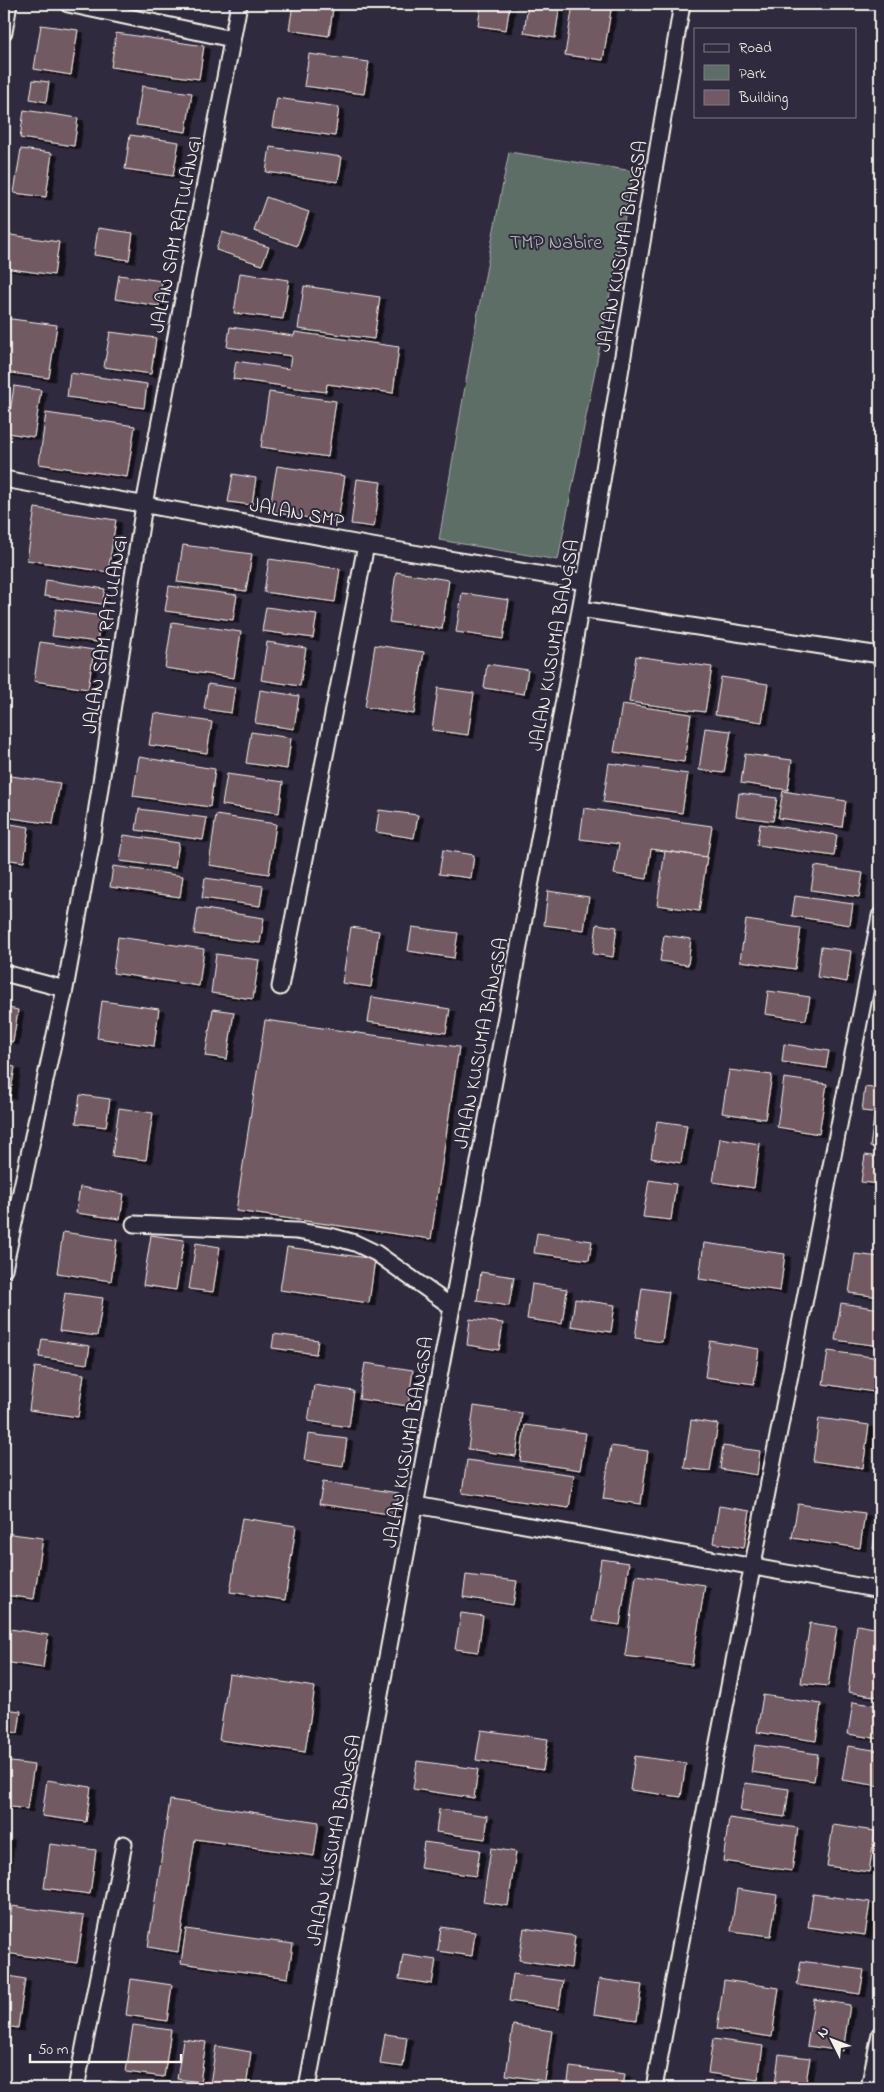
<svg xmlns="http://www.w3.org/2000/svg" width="884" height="2092" font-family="'Indie Flower',sans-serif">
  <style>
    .green { fill: #5d6e66; stroke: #a8b0a7 }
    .building { fill: #725a64; stroke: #f4f1e8; filter: url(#shadow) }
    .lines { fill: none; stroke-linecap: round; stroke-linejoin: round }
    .minor-casing { stroke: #f4f1e8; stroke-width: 19 }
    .minor { stroke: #2f2a3d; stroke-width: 15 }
    .labels { text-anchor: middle; stroke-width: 4; stroke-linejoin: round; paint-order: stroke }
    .street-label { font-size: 20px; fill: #f4f1e8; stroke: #2f2a3d }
    .park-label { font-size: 20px; fill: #b0b6ae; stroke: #2f2a3d }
  </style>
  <defs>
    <filter id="shadow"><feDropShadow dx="5.5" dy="3" stdDeviation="0" flood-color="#0009"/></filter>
  </defs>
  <rect width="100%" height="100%" fill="#2f2a3d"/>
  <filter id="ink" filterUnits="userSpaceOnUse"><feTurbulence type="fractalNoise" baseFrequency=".02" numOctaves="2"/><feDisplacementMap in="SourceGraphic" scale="10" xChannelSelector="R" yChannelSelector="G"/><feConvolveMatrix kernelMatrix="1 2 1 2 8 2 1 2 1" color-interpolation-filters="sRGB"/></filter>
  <g filter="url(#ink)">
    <path class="green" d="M509,152L634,171L558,560L439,540L475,328Z"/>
    <path class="building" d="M293,4L333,9L329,36L289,30Z
      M481,4H510L506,30L478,26Z
      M528,4H560L555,38L524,33Z
      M573,4H612L603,60L565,55Z
      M41,25L78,30L71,75L34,69Z
      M116,33L204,46L199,79L111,67Z
      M309,54L369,62L364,94L304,86Z
      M33,80L49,82L46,102L30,99Z
      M142,86L192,93L186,132L136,125Z
      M277,98L339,107L335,136L272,127Z
      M24,110L78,118L74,146L20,138Z
      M130,135L179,142L173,176L125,169Z
      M270,147L342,157L338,182L266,172Z
      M21,149L52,153L46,197L14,193Z
      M266,197L309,212L297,246L254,231Z
      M98,228L133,233L129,260L94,255Z
      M222,232L269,247L262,265L216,250Z
      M4,234L59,242L54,275L4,268Z
      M240,273L289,280L283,319L234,313Z
      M119,275L162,281L159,306L115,299Z
      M304,286L380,297L374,339L298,329Z
      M4,318L57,325L49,378L4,372Z
      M230,327L294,336L295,332L399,347L393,393L327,384L326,392L233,379L236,361L289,369L291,356L227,347Z
      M110,332L156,338L151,374L104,367Z
      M70,373L147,384L144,408L67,397Z
      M14,386L41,390L34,437L7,433Z
      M269,392L336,401L328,457L261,447Z
      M46,413L135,426L127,477L39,464Z
      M277,466L345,476L338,522L269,512Z
      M233,474L256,478L252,505L228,502Z
      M357,479L381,482L374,527L351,524Z
      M35,508L116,520L108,572L27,560Z
      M183,545L252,554L246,591L177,582Z
      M269,559L340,569L335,602L264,592Z
      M396,572L449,580L442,629L389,622Z
      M46,580L105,589L102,604L44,596Z
      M169,586L237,595L233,620L165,611Z
      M462,593L509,600L503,639L456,632Z
      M266,607L317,614L313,638L262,631Z
      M56,609L101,616L97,642L52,636Z
      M172,622L241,632L234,678L165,668Z
      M40,642L94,650L88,689L34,681Z
      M267,642L306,648L300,686L261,680Z
      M375,645L424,652L414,714L365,707Z
      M636,656L712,667L705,712L629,702Z
      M487,664L528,670L524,694L484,688Z
      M721,677L768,684L762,722L715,715Z
      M208,684L235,688L231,713L204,709Z
      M438,688L474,693L468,735L432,730Z
      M260,690L299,696L294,729L255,723Z
      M622,704L691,714L684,762L614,752Z
      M154,713L212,722L207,753L149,745Z
      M705,728L731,731L724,773L699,770Z
      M251,732L291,738L287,769L246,763Z
      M745,754L792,760L788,790L741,783Z
      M139,757L215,769L210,807L133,796Z
      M609,763L688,774L682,813L603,802Z
      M227,774L283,782L279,813L222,805Z
      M4,775L60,783L53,824L4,817Z
      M783,791L846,801L842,827L778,818Z
      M739,793L777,798L773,821L736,816Z
      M584,808L712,826L707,857L651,849L647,879L614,874L619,844L580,839Z
      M139,809L207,818L203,840L136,830Z
      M379,810L418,815L414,838L376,832Z
      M216,815L276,824L269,874L209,865Z
      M4,823L29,827L24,862L4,859Z
      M760,824L837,835L834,856L757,845Z
      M124,835L179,843L175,868L120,861Z
      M443,850L474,855L471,878L439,874Z
      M665,851L707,857L699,911L657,905Z
      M113,866L183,876L180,897L110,887Z
      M815,866L863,873L859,897L811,890Z
      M205,878L263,886L260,906L202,898Z
      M548,891L589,897L584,930L544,925Z
      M795,896L853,904L850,925L792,916Z
      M198,908L264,918L260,943L194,934Z
      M746,920L801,928L795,969L740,961Z
      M597,924L617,927L613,957L593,954Z
      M351,927L379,931L371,987L342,983Z
      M412,927L458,933L454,958L408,951Z
      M664,935L691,939L688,965L660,961Z
      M118,937L204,949L199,986L113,973Z
      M821,947L851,951L847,982L817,977Z
      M216,954L259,960L253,999L211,993Z
      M768,991L810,997L806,1020L765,1014Z
      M372,997L450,1009L446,1033L368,1022Z
      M102,1001L159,1009L154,1046L97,1038Z
      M4,1007L18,1010L13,1042L4,1040Z
      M213,1009L234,1012L227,1059L205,1056Z
      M265,1020L459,1047L431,1239L236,1211Z
      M784,1044L829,1051L826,1068L782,1062Z
      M4,1065L15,1067L10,1096L4,1095Z
      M729,1070L772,1075L765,1119L722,1113Z
      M784,1078L827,1084L819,1134L777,1127Z
      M865,1087L880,1089V1113L862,1111Z
      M80,1095L110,1099L106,1127L76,1123Z
      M119,1108L153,1113L146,1160L112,1156Z
      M874,1118L880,1119V1149L870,1147Z
      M657,1121L687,1125L681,1163L651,1158Z
      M720,1138L760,1144L754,1188L713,1182Z
      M865,1155L880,1157V1184L861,1182Z
      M649,1180L676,1184L671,1220L643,1217Z
      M80,1187L124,1194L120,1219L76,1213Z
      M63,1232L117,1240L111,1281L57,1273Z
      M537,1233L592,1241L589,1260L534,1253Z
      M151,1235L184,1240L176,1290L143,1285Z
      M196,1243L220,1247L213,1292L189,1289Z
      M704,1243L785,1254L780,1291L699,1279Z
      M287,1247L375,1259L369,1303L280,1290Z
      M855,1254L880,1257V1297L849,1293Z
      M481,1272L514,1277L509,1306L477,1301Z
      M532,1284L567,1289L562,1324L527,1319Z
      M642,1288L669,1292L662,1342L635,1338Z
      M65,1293L103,1298L97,1336L59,1331Z
      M575,1299L615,1305L611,1332L571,1326Z
      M841,1303L880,1309V1346L835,1340Z
      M470,1319L503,1323L499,1350L467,1345Z
      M274,1334L318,1340L316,1354L272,1348Z
      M42,1339L90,1346L87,1364L39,1357Z
      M710,1341L759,1349L754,1384L705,1377Z
      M828,1351L880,1358V1393L823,1384Z
      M365,1363L413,1370L408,1406L359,1399Z
      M35,1367L84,1374L78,1417L29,1410Z
      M314,1385L354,1391L349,1427L308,1421Z
      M474,1406L522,1413L516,1456L468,1449Z
      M819,1418L869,1425L863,1468L813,1461Z
      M691,1420L718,1424L710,1471L684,1468Z
      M525,1425L586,1433L580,1470L520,1461Z
      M308,1434L347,1439L343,1466L304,1460Z
      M611,1446L648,1451L641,1504L603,1499Z
      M723,1446L760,1451L757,1475L720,1469Z
      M467,1460L574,1475L569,1508L462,1493Z
      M323,1482L399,1493L396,1515L319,1504Z
      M798,1504L865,1513L860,1548L792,1538Z
      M719,1506L750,1511L744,1548L713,1543Z
      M242,1518L296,1526L285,1600L230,1592Z
      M877,1520H880V1550L873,1549Z
      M4,1533L43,1538L34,1599L4,1595Z
      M601,1559L629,1563L620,1625L592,1621Z
      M466,1575L517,1581L513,1605L463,1597Z
      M636,1575L705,1585L692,1665L625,1656Z
      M461,1613L483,1616L478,1652L455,1649Z
      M810,1623L837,1627L828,1686L801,1683Z
      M857,1625L880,1629V1697L848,1692Z
      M4,1628L48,1635L43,1668L4,1662Z
      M229,1674L315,1687L305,1752L219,1740Z
      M763,1695L821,1704L816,1741L757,1732Z
      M853,1702L880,1706V1739L848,1734Z
      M4,1709L21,1711L18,1733L4,1731Z
      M481,1730L548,1739L543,1770L476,1760Z
      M755,1745L818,1754L814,1781L751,1772Z
      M848,1746L880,1751V1786L842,1780Z
      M635,1756L686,1763L681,1797L630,1790Z
      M4,1761L34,1765L27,1809L4,1806Z
      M417,1761L478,1769L474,1798L413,1789Z
      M47,1780L91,1787L86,1822L42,1816Z
      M745,1783L789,1789L785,1817L740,1811Z
      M170,1800L319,1822L314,1856L195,1839L178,1952L148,1947Z
      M439,1809L488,1816L485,1839L436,1832Z
      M729,1818L798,1828L792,1871L723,1861Z
      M833,1825L875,1831L869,1872L827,1866Z
      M4,1837H9L4,1876Z
      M424,1842L480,1850L476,1876L420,1868Z
      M50,1844L96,1850L90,1894L44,1888Z
      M491,1848L516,1852L508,1906L483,1902Z
      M737,1889L777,1895L771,1936L731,1931Z
      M813,1894L870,1902L865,1935L808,1927Z
      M12,1906L84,1916L77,1963L5,1953Z
      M441,1927L475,1932L472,1956L438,1951Z
      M524,1928L575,1936L571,1968L519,1960Z
      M186,1929L293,1944L288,1978L181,1963Z
      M403,1955L436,1960L432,1984L399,1979Z
      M801,1961L864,1970L860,1994L797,1985Z
      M513,1974L563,1981L559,2009L509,2001Z
      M4,1975L25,1979L18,2028L4,2026Z
      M131,1979L172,1985L167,2021L126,2015Z
      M599,1979L642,1985L637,2020L594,2014Z
      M724,1980L779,1988L772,2037L717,2029Z
      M814,1999L850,2005L843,2051L807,2046Z
      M133,2025L171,2030L164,2077L126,2072Z
      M513,2025L552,2031L545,2081L506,2075Z
      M385,2034L407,2037L403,2067L380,2064Z
      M183,2039L206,2042L200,2082L177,2079Z
      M713,2039L763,2046L758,2080L708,2073Z
      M216,2046L251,2052L246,2088L210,2084Z
      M779,2054L810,2058L805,2088L775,2084Z
      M570,2067L625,2074L623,2088H567Z
      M109,2081L150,2087V2088H108Z"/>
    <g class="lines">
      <g class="minor-casing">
        <path id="minor" d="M68,4L232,39
          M4,32L9,4
          M4,479L366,545L585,582
          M580,609L880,655
          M4,973L65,989
          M280,987L366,545
          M134,1224L297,1231L334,1237L355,1243L376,1253L452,1307
          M4,1269L65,989L91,846L144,505L239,4
          M416,1505L880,1590
          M76,2088L124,1844
          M307,2088L543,817L585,582L682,4
          M654,2088L712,1773L880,916
          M869,2088L880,2034"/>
      </g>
      <use href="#minor" class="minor"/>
    </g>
  </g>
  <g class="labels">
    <g class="street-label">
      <text transform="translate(175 234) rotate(-79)" y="7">JALAN SAM RATULANGI</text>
      <text transform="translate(621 246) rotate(-80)" y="7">JALAN KUSUMA BANGSA</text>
      <text transform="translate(297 512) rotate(10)" y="7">JALAN SMP</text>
      <text transform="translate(104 634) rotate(-81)" y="7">JALAN SAM RATULANGI</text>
      <text transform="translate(553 645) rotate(-80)" y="7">JALAN KUSUMA BANGSA</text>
      <text transform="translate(480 1043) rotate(-79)" y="7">JALAN KUSUMA BANGSA</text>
      <text transform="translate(407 1442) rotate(-80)" y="7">JALAN KUSUMA BANGSA</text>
      <text transform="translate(333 1840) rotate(-79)" y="7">JALAN KUSUMA BANGSA</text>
    </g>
    <g class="park-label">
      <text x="556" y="248">TMP Nabire</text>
    </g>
  </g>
  <rect width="884" height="2092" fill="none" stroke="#2f2a3d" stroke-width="20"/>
  <rect x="10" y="10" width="864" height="2072" fill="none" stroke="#f4f1e8" stroke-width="2" filter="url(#ink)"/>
  <rect x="694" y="28" width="162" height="90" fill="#2f2a3d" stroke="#7e7a81"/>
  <rect x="704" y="44" width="25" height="8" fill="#2f2a3d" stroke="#7e7a81"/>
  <text x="739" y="52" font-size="15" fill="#f4f1e8">Road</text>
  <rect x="704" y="65" width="25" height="15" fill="#5d6e66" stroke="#7e7a81"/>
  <text x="739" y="78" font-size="15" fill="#f4f1e8">Park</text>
  <rect x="704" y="90" width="25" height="15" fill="#725a64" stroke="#7e7a81"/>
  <text x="739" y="102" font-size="15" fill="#f4f1e8">Building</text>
  <g transform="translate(832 2040) rotate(312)" stroke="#2f2a3d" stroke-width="4" paint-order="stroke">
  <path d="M0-4L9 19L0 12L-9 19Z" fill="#f4f1e8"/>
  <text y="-8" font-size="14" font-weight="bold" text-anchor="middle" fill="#f4f1e8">N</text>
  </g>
  <path d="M30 2054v8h151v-8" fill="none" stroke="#f4f1e8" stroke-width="2.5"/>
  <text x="38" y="2054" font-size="15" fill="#f4f1e8" stroke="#2f2a3d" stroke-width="4" paint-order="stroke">50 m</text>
</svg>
